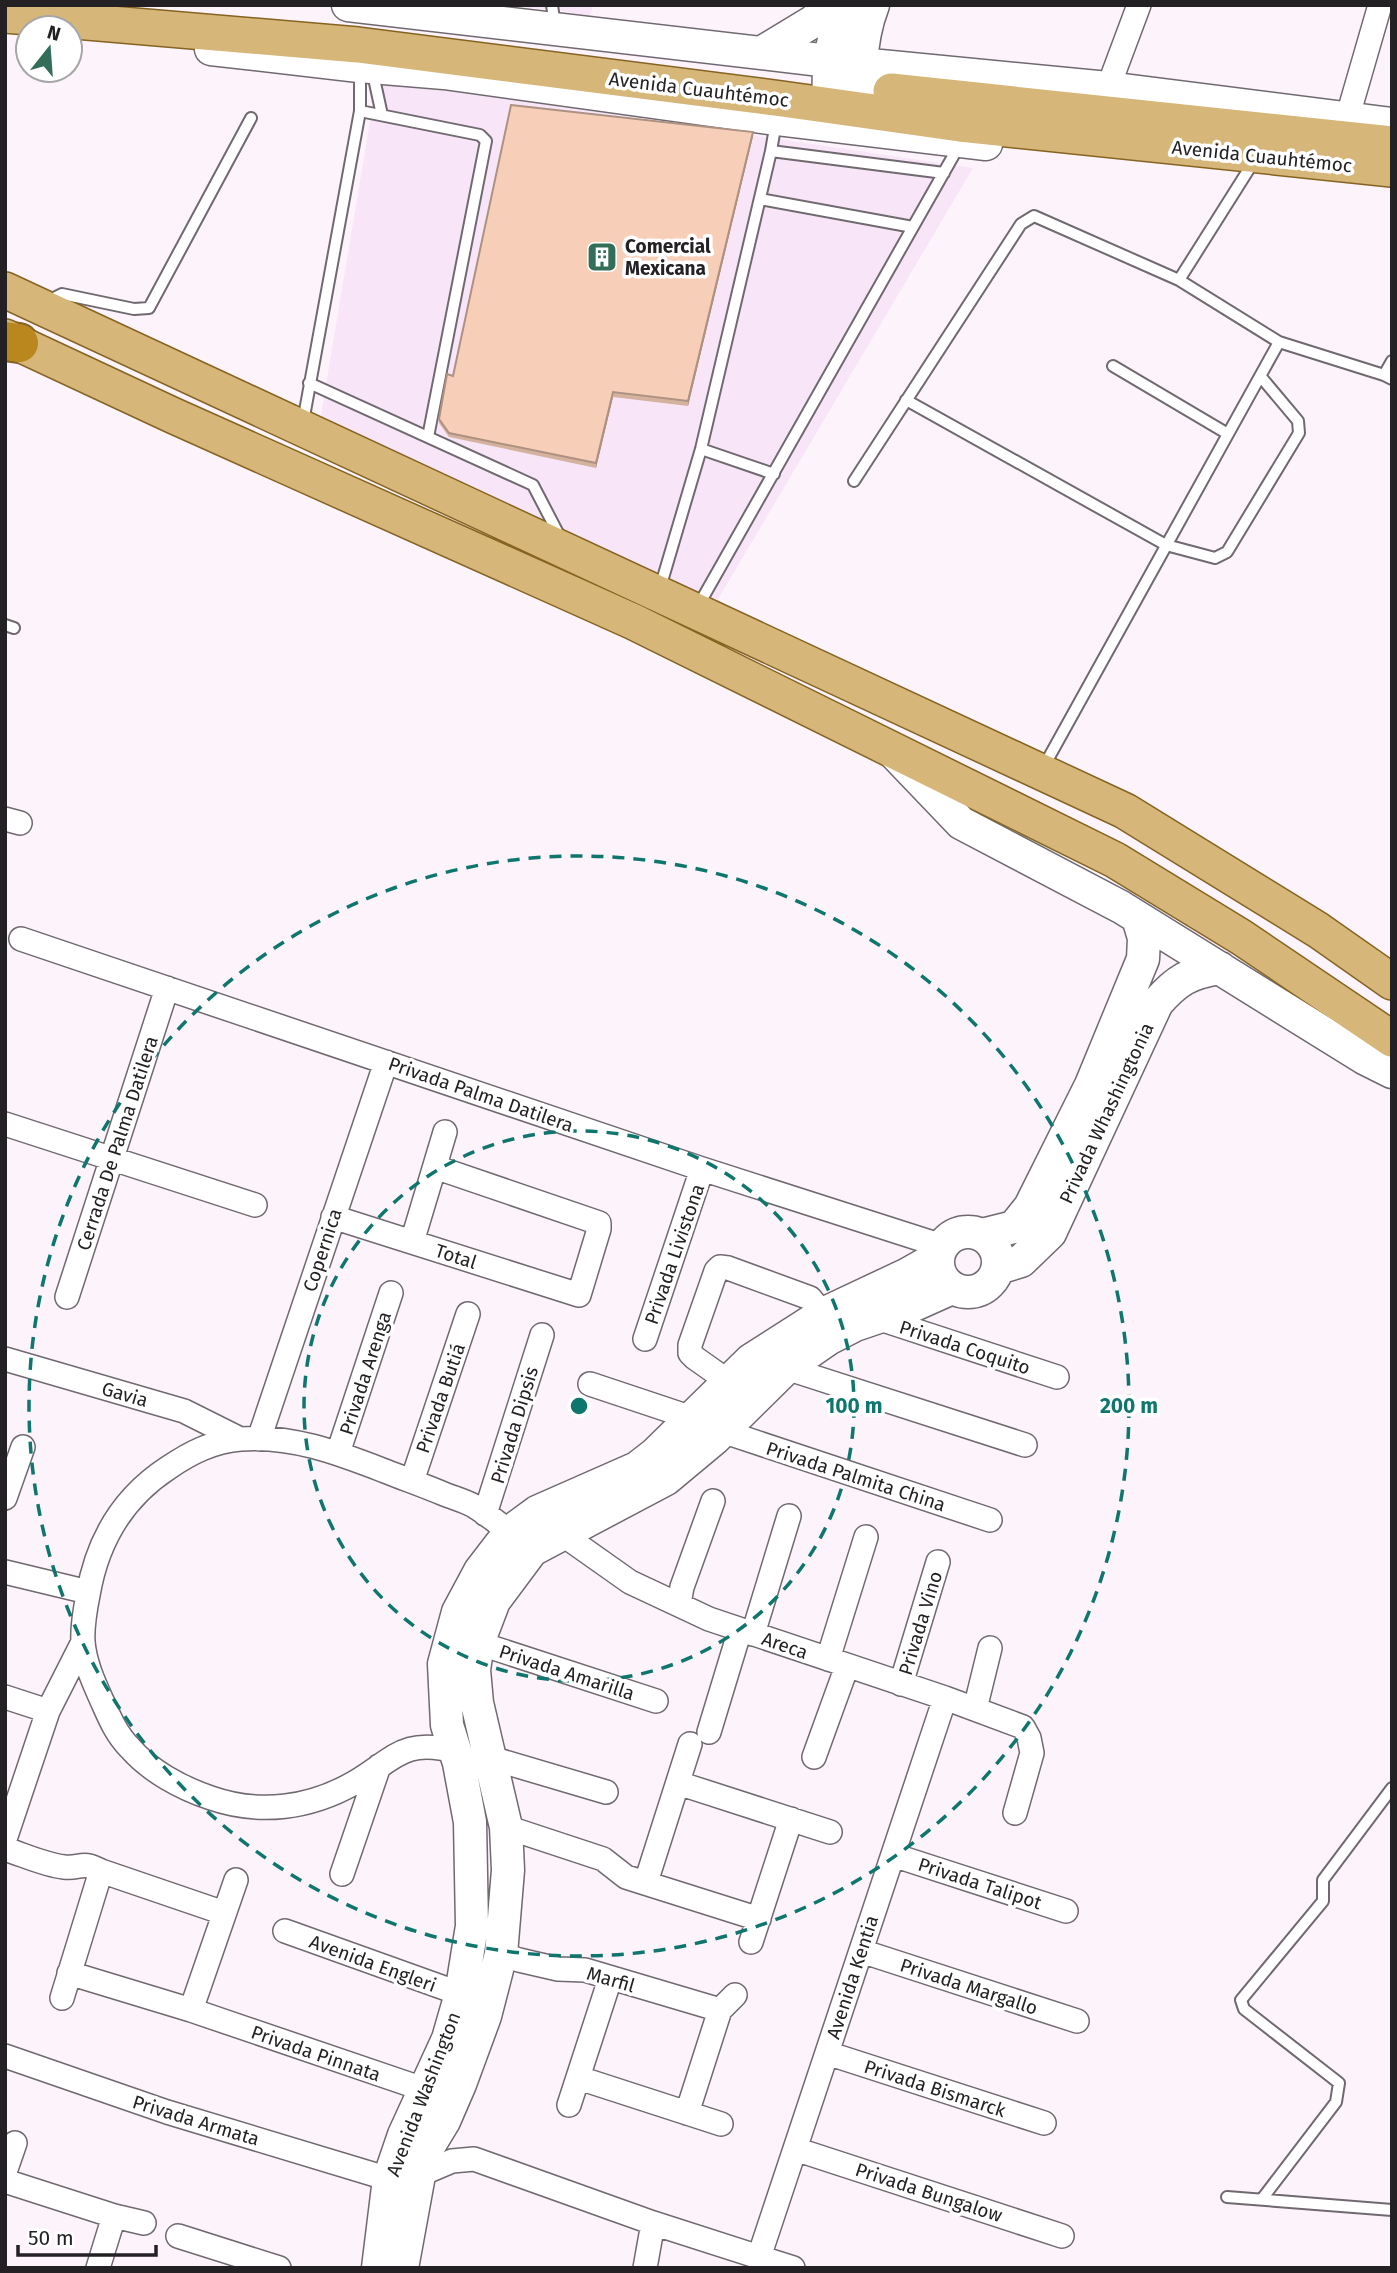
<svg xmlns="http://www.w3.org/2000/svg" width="1397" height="2273" font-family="'Fira Sans',sans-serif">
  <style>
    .commercial { fill: #f8e6f8 }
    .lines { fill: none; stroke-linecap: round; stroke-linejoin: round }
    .lane-casing { stroke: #706970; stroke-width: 14 }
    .street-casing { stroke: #706970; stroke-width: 26 }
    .secondary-casing { stroke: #706970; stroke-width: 35 }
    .primary-casing { stroke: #866321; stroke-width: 38 }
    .highway-casing { stroke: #866321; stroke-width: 42 }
    .lane { stroke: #fff; stroke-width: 10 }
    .street { stroke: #fff; stroke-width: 23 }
    .secondary { stroke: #fff; stroke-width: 32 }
    .primary { stroke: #d6b779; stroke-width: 35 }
    .highway { stroke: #ba871f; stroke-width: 38 }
    .wall { fill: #d4b29e }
    .shaded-wall { fill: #ad9181 }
    .building { fill: #f7cfb8; stroke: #ad9181; stroke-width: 2 }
    .ring { fill: none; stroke: #0f766e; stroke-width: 3.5; stroke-dasharray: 12 9 }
    .labels { text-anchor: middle; stroke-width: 7; stroke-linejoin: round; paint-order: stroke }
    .street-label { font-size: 19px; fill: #242124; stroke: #fff }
    .poi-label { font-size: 19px; font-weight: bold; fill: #242124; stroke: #fff; text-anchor: start }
    .centre { fill: #0f766e; stroke: #fff; stroke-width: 3.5 }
    .ring-label { font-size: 21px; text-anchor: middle; font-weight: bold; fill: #0f766e; stroke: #fff; stroke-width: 7; stroke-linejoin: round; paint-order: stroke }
  </style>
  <rect width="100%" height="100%" fill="#fcf3fb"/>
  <path class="commercial" d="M499,5H593L590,17L564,11Z
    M377,79L973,168L711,611L320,421Z"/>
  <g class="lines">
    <g class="lane-casing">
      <path id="lane" d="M552,5L555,26
        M376,70L375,83L382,115
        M360,111L480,135L486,141L428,437
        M771,151L944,173
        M760,199L913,227
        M46,302L62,294L134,309L149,308L251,118
        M1279,342L1384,375
        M1392,361L1384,375L1392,379
        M1113,366L1228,434
        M309,383L533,485L560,537
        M906,400L1166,545L1215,558L1227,552L1299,433L1298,421L1261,377
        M303,422L360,111V69
        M701,449L774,474
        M854,481L1021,224L1034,216L1179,280
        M660,588L701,449L771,151L776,122
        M697,608L960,144
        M5,625L14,628
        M1043,768L1279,342L1179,280L1249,169
        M1227,2197L1392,2210
        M1262,2199L1336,2102L1339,2083L1244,2009L1241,2000L1323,1901V1880L1392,1788"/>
    </g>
    <g class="street-casing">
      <path id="street" d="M1108,88L1139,5
        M1347,119L1380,5
        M5,819L20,823
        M21,939L702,1169L942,1246
        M5,1124L255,1205
        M435,1167L599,1223V1229L579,1295
        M333,1217L579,1295
        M412,1242L445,1132
        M67,1297L167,988
        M874,1317L1057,1377
        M645,1339L702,1169
        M5,1359L184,1411L240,1439
        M786,1368L1025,1445
        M729,1382L695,1358L690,1353V1345L716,1271L720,1267L728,1268L810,1298L823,1314
        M590,1384L692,1418
        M722,1431L990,1520
        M259,1439L386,1062
        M338,1453L391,1293
        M412,1481L468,1314
        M5,1498L23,1447
        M485,1514L542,1335
        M562,1534L630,1582L709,1619L945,1698L1023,1727L1029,1738L1032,1753L1015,1813
        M5,1572L88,1592
        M679,1604L682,1587L713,1501
        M753,1634L789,1516
        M478,1643L656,1701
        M828,1659L866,1537
        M901,1684L938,1562
        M5,1697L48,1711
        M975,1709L990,1648
        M709,1732L740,1630
        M455,1751C402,1738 395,1759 354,1783C310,1808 260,1815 211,1798C181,1788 150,1771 130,1748C117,1735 110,1719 103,1703C94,1683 85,1664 83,1642C82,1626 85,1610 88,1595C97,1542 122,1498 168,1468C190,1453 213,1441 241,1439C292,1435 338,1453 385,1471C405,1479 425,1486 444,1494C454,1498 465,1501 474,1506C490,1516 506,1529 521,1541
        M814,1757L847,1666
        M491,1758L606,1792
        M678,1783L830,1832
        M506,1827L603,1859L626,1877L759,1919
        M5,1839L48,1711L83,1642
        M5,1849C24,1855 45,1865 64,1867C81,1869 81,1860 101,1871L224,1913
        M893,1855L1066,1911
        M342,1874L379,1766
        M646,1882L690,1744
        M285,1931L461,1994
        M751,1942L791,1819
        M861,1951L1077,2021
        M501,1954L519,1960L558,1969L585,1970L720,2010
        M69,1973L191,2010L426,2090
        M62,1998L101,1871
        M191,2010L236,1880
        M827,2053L1044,2123
        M5,2056L167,2112L389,2179L419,2175L452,2161L474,2159L653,2223L793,2268
        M579,2078L721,2124
        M569,2105L610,1979
        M687,2113L720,2010L735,1995
        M795,2149L1062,2236
        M5,2172L15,2143
        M5,2181L114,2216L144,2223
        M178,2236L279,2268
        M759,2257L945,1698
        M98,2268L114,2216
        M645,2268L653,2223"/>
    </g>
    <g class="secondary-casing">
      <path id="secondary" d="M348,5L829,61L1108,88L1392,124
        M211,49L359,66L444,73L776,119L986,144
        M761,53L814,21L829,5
        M828,125L829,61L842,5
        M862,129C859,90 858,43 873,5
        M895,754L961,823L1121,907L1364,1058L1392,1072
        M938 1262a30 30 0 1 1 60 0a30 30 0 1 1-60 0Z
        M982,1235L1014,1227L1030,1207L1091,1085L1143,959L1144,938L1138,918
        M998,1268L1021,1261L1050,1233L1157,1003C1177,980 1189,973 1220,968
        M378,2268L389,2179L404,2135L448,2039L461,1994L472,1926L470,1822L459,1763L447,1725L444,1664L458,1612L480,1571L510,1532L537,1512L637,1468L655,1454L751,1360L823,1314L908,1274L938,1257
        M402,2268L419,2175L427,2149L444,2121L460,2084L485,2016L501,1954L508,1870L506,1827L477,1703L474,1670L478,1643L494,1601L532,1550L666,1479L714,1439L786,1368L828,1339L855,1325L914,1305L952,1288"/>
    </g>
    <g class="primary-casing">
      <path id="primary" d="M5,15L358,45L782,99L960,124L1392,169
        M891,91L1392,144
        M5,290L1125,811L1318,930L1392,982
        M5,337L172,415L634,622L1115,860L1241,937L1392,1039"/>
    </g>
    <g class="highway-casing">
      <path id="highway" d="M5,341L19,343"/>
    </g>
    <use href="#lane" class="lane"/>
    <use href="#street" class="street"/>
    <use href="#secondary" class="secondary"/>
    <use href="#primary" class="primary"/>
    <use href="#highway" class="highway"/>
  </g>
  <path class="wall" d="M753,136L688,406L613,397L596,468L449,437L439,423V419L453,376Z"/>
  <path class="shaded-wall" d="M753,132V136L688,406V401Z
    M613,392V397L596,468V463Z"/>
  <path class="building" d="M511,105L753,132L688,401L613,392L596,463L449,433L439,419L447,374L453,376Z"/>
  <g class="ring">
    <circle cx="579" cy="1406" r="275"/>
    <circle cx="579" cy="1406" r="550"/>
  </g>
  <defs>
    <g id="building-square" transform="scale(1.575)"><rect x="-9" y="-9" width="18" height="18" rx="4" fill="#336e59" stroke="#fff"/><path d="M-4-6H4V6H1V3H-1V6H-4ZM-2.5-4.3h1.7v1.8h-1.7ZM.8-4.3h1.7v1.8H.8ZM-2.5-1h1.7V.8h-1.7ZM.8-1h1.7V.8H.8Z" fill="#fff"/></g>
  </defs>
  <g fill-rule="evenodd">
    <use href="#building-square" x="602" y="257"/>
  </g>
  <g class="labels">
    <g class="street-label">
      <text transform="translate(699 89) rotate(7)" y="7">Avenida Cuauhtémoc</text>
      <text transform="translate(1262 156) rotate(6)" y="7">Avenida Cuauhtémoc</text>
      <text transform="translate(481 1094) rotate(19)" y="7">Privada Palma Datilera</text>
      <text transform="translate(1106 1113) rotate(-65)" y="7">Privada Whashingtonia</text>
      <text transform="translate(117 1143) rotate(-72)" y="7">Cerrada De Palma Datilera</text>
      <text transform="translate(322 1250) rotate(-72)" y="7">Copernica</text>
      <text transform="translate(674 1254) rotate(-71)" y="7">Privada Livistona</text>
      <text transform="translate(456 1256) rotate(18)" y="7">Total</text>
      <text transform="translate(965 1347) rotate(18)" y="7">Privada Coquito</text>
      <text transform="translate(365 1373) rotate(-72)" y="7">Privada Arenga</text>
      <text transform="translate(125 1394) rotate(16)" y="7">Gavia</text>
      <text transform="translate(440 1398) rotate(-71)" y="7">Privada Butiá</text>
      <text transform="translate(514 1425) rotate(-73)" y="7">Privada Dipsis</text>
      <text transform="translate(856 1476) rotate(18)" y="7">Privada Palmita China</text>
      <text transform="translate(920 1623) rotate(-73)" y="7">Privada Vino</text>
      <text transform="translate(785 1645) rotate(19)" y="7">Areca</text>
      <text transform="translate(567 1672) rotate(18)" y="7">Privada Amarilla</text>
      <text transform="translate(980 1883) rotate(18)" y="7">Privada Talipot</text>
      <text transform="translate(373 1963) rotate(20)" y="7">Avenida Engleri</text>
      <text transform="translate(852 1977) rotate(-72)" y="7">Avenida Kentia</text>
      <text transform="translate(611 1979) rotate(16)" y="7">Marfil</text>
      <text transform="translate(969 1986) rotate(18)" y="7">Privada Margallo</text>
      <text transform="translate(316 2053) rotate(19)" y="7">Privada Pinnata</text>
      <text transform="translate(935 2088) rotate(18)" y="7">Privada Bismarck</text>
      <text transform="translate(423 2094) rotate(-69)" y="7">Avenida Washington</text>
      <text transform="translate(196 2120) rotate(17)" y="7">Privada Armata</text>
      <text transform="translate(929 2192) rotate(18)" y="7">Privada Bungalow</text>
    </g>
    <g class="poi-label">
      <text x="625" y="253">Comercial<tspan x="625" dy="22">Mexicana</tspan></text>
    </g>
  </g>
  <circle cx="579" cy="1406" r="10" class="centre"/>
  <g class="ring-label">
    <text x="854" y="1413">100 m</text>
    <text x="1129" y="1413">200 m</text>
  </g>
  <rect width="1397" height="2273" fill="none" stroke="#242124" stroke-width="14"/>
  <g transform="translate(49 49) rotate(17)"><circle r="33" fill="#ffffff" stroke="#a7a6a7" stroke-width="2"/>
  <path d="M0-5L12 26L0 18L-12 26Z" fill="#336e59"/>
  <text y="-10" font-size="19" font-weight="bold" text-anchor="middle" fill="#242124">N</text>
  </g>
  <path d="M18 2245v10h138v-10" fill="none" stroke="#242124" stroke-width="3.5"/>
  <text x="28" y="2245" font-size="21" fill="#242124" stroke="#ffffff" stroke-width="5" paint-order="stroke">50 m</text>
</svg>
